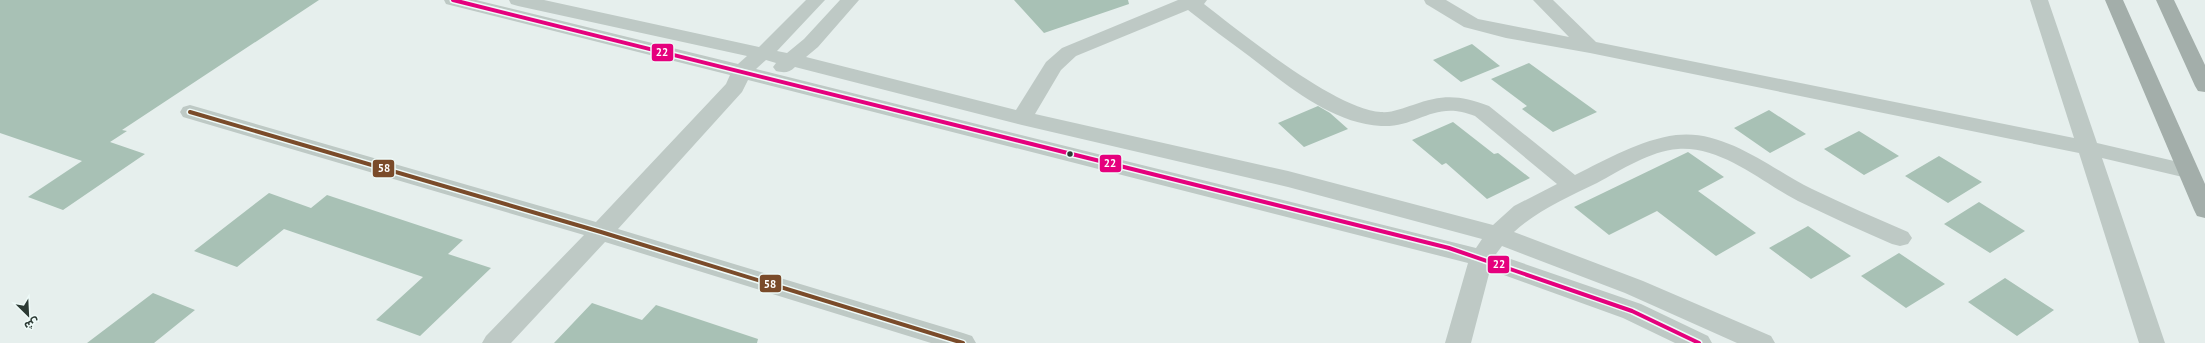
<svg xmlns="http://www.w3.org/2000/svg" width="2205" height="343" font-family="'PT Sans','Noto Sans Arabic',sans-serif">
  <style>
    .building { fill: #a8c1b5 }
    .lines { fill: none; stroke-linecap: round; stroke-linejoin: round }
    .street { fill: #bec9c5; fill-rule: evenodd }
    .primary { fill: #a3aeaa; fill-rule: evenodd }
    .bus-1-casing { stroke: #eefaf8; stroke-width: 7 }
    .bus-2-casing { stroke: #eefaf8; stroke-width: 7 }
    .bus-1 { stroke: #e5007d; stroke-width: 4 }
    .bus-2 { stroke: #7a4b2a; stroke-width: 4 }
    .bus-dot { fill: #2c3a34; stroke: #eefaf8; stroke-width: 1.5 }
    .line-badge { stroke: #eefaf8; stroke-width: 1.5 }
    .badge-label { font-size: 11px; text-anchor: middle; font-weight: bold; fill: #fff }
  </style>
  <rect width="100%" height="100%" fill="#e6efed"/>
  <path class="building" d="M0,0H319L122,130L127,131L110,142L145,154L63,210L28,197L82,161L0,133Z
    M1014,0H1128L1129,4L1044,33Z
    M1472,44L1500,66L1461,82L1433,60Z
    M1529,63L1597,112L1553,132L1522,109L1527,106L1491,79Z
    M1318,106L1330,113L1348,129L1304,147L1278,123Z
    M1769,110L1806,134L1770,153L1734,128Z
    M1453,122L1494,154L1498,153L1530,178L1487,199L1446,163L1442,165L1412,140Z
    M1859,131L1899,156L1864,175L1824,149Z
    M1688,152L1724,177L1698,191L1756,233L1716,256L1657,211L1609,235L1574,207Z
    M1939,156L1982,182L1948,203L1905,176Z
    M269,193L311,208L327,195L463,240L448,254L491,268L420,336L376,320L423,277L284,229L237,267L194,251Z
    M1979,202L2025,231L1990,253L1944,224Z
    M1808,226L1851,256L1811,279L1769,248Z
    M1899,253L1945,284L1906,308L1861,276Z
    M2005,278L2054,310L2017,336L1968,302Z
    M153,293L195,310L154,343H87Z
    M592,303L642,320L656,305L758,339L757,343H554Z"/>
  <g class="lines">
    <path class="street" d="M444,0H476L738,64L747,56L518,6L511,4L509,0H544L759,47L806,0H825L777,51L787,53L804,39L840,0H859L818,47L806,57L1016,110L1046,62L1062,48L1178,0H1207L1204,4C1243,34 1335,109 1381,112C1392,113 1403,108 1413,105C1443,94 1460,95 1489,106L1575,175C1607,159 1640,140 1676,135C1725,129 1770,168 1812,189C1843,204 1876,218 1908,232L1912,238L1908,244L1900,246L1892,244C1860,230 1829,216 1798,201C1761,182 1722,146 1678,149C1650,151 1621,170 1597,183C1568,197 1538,210 1514,232L1643,281L1771,336L1775,343H1737L1625,293L1502,246L1496,254L1641,304L1708,336L1712,343H1675L1623,318L1490,270L1471,343H1445L1468,263L748,80L742,92L618,229L963,333L972,336L976,343H931L605,242L511,343H482L486,336L584,235L183,117L180,112L183,107L190,105L197,107L596,222L726,84L730,75L446,4ZM1188,10C1208,26 1229,41 1249,56C1287,85 1331,123 1381,126C1418,128 1434,99 1475,116L1557,184L1514,206L1493,225L1288,171L1035,114L1061,70L1076,56ZM766,60L776,63L773,67L776,71C784,73 789,73 795,67L1022,125L1288,187L1482,239L1476,248L756,69Z
      M1424,0H1446L1478,19L1569,37L1533,0H1553L1596,42L2074,138L2030,0H2048L2097,143L2187,164L2195,166L2198,171L2195,176L2187,178L2102,158L2165,343H2139L2079,153L1590,53L1506,38L1464,27L1426,4Z"/>
    <path class="primary" d="M2105,0H2123L2205,184V218L2197,216L2194,210Z
      M2156,0H2174L2205,65V92L2198,91L2195,86Z"/>
    <g class="bus-1-casing">
      <path id="bus-1" d="M453,0L1449,248L1632,311L1699,343"/>
    </g>
    <g class="bus-2-casing">
      <path id="bus-2" d="M190,112L601,232L963,343"/>
    </g>
    <use href="#bus-1" class="bus-1"/>
    <use href="#bus-2" class="bus-2"/>
  </g>
  <circle class="bus-dot" cx="1070" cy="154" r="3.5"/>
  <g class="line-badge">
    <rect x="651" y="43" width="23" height="19" rx="4" fill="#e5007d"/>
    <rect x="1099" y="154" width="23" height="19" rx="4" fill="#e5007d"/>
    <rect x="372" y="159" width="23" height="19" rx="4" fill="#7a4b2a"/>
    <rect x="1487" y="255" width="23" height="19" rx="4" fill="#e5007d"/>
    <rect x="759" y="274" width="23" height="19" rx="4" fill="#7a4b2a"/>
  </g>
  <g class="badge-label">
    <text x="662" y="56">22</text>
    <text x="1110" y="167">22</text>
    <text x="384" y="172">58</text>
    <text x="1499" y="268">22</text>
    <text x="770" y="288">58</text>
  </g>
  <g transform="translate(28 315) rotate(156)" stroke="#eefaf8" stroke-width="3" paint-order="stroke">
  <path d="M0-3L7 15L0 10L-7 15Z" fill="#2c3a34"/>
  <text y="-6" font-size="11" font-weight="bold" text-anchor="middle" fill="#2c3a34">ش</text>
  </g>
</svg>
